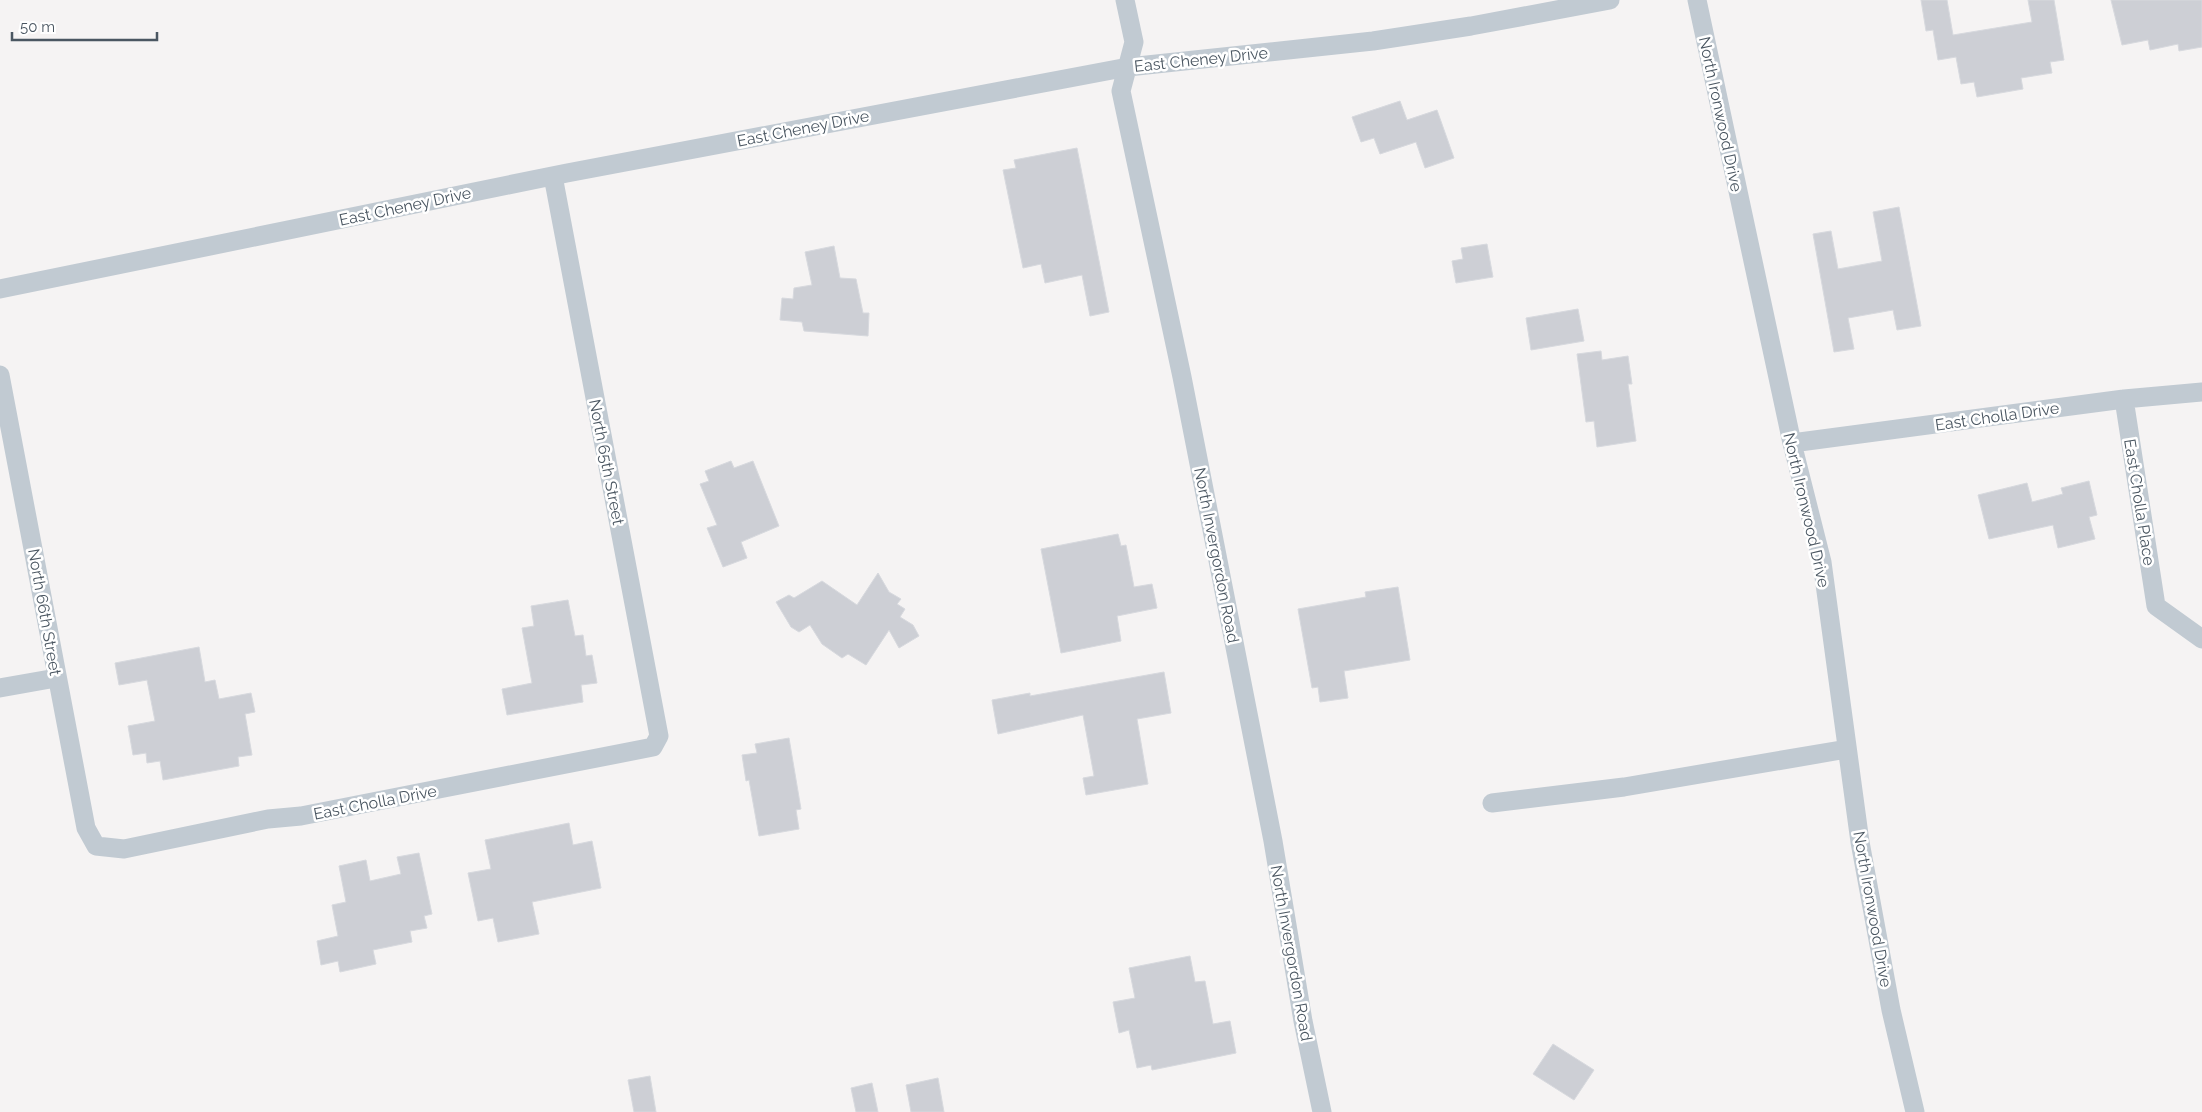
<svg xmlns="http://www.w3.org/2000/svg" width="2202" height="1112" font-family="Raleway,sans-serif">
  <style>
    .building { fill: #cdcfd5; stroke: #d7d9de }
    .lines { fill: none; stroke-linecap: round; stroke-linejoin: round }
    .minor { stroke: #c1cad2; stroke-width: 19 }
    .labels { text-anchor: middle; stroke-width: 5; stroke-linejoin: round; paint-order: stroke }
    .street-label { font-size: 16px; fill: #4a5661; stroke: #fff }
  </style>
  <rect width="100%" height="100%" fill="#f5f3f3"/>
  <path class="building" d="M1921,0H1947L1953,35L2032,22L2028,0H2054L2064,60L2050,62L2052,73L2021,78L2023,89L1977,97L1974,82L1961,84L1956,57L1938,60L1933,30L1926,31Z
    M2111,0H2202V47L2179,51L2178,44L2150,50L2148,40L2122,45Z
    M1400,101L1407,120L1437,110L1454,158L1425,168L1416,142L1380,154L1374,138L1361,142L1352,117Z
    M1077,148L1109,312L1090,316L1082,275L1045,283L1041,264L1023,268L1003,170L1016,168L1014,160Z
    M1899,207L1921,326L1897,330L1893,310L1848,318L1854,349L1834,352L1813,234L1831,231L1838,269L1882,261L1873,212Z
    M1487,244L1493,277L1456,283L1452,261L1463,259L1461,248Z
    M834,246L840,278L856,279L863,313H869L868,336L804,331L802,322L780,320L782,298L793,299L794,288L812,285L805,252Z
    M1578,309L1584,341L1531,350L1526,318Z
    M1601,351L1602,360L1628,356L1632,384H1628L1636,441L1597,447L1594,421L1586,422L1577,354Z
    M731,461L734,468L753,461L779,526L741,542L747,558L723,567L707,528L717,525L700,484L709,481L705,471Z
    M2089,481L2097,515L2089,517L2095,539L2058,548L2053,525L1989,539L1978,495L2027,483L2032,502L2063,494L2061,488Z
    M1118,534L1121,546L1126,545L1134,587L1152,584L1157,608L1117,616L1121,641L1061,653L1041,549Z
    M878,573L889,592L901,599L897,604L905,609L900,617L913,625L919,636L899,648L889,630L866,665L848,654L842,658L822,644L810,625L799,632L791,627L776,602L789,595L794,598L822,581L857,605Z
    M1398,587L1410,660L1344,671L1348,698L1320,702L1318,687L1312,688L1298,609L1366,597L1365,592Z
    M568,600L575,636L583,635L586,656L592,655L597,683L581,685L583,702L507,715L502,689L532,683L522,628L534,626L531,606Z
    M199,647L205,682L215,680L219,699L251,693L255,712L245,714L252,755L238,757L239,766L163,780L160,761L147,763L146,753L133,755L128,726L155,721L147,680L119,685L115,663Z
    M1164,672L1171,713L1137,719L1148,784L1086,795L1083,778L1094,776L1083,715L998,734L992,700L1030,693V696Z
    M789,738L801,809L796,810L799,829L759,836L749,780L746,781L742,755L757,753L755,744Z
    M569,823L573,845L592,841L601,888L532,902L539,934L498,942L493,918L478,921L468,873L491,869L485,840Z
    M419,853L432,914L424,916L427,928L410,931L412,942L373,950L376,964L340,972L338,961L321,965L317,941L338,936L332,905L346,902L339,866L366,860L370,881L401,874L397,857Z
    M1190,956L1195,982L1205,981L1213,1024L1230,1021L1236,1053L1152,1070L1151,1065L1137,1068L1129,1030L1119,1033L1113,1002L1135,998L1129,968Z
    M1553,1044L1594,1070L1574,1100L1533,1074Z
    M650,1076L656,1112H634L628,1080Z
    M938,1078L944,1112H911L906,1085Z
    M872,1083L878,1112H856L851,1088Z"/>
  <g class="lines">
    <path class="minor" d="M1125,0L1134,42L1121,91L1182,377L1273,841L1303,1021L1322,1112
      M1697,0L1792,443L1822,562L1860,842L1891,1010L1915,1112
      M0,289L567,173L1128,67L1373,41L1471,26L1610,0
      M0,375L86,828L96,846L124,849L268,819L301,816L653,747L659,736L553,176
      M2124,399L2156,606L2202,639
      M1792,443L2124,399L2202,392
      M0,688L56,678
      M1492,803L1624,787L1847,749"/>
  </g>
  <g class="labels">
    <g class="street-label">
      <text transform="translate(1201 59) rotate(-6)" y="6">East Cheney Drive</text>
      <text transform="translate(1721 114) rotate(78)" y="6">North Ironwood Drive</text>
      <text transform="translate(803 128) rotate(-11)" y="6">East Cheney Drive</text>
      <text transform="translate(405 206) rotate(-12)" y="6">East Cheney Drive</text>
      <text transform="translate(1997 416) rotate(-8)" y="6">East Cholla Drive</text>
      <text transform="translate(607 462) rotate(79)" y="6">North 65th Street</text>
      <text transform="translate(2140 502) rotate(81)" y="6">East Cholla Place</text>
      <text transform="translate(1807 510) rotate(77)" y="6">North Ironwood Drive</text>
      <text transform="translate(1217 555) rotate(79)" y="6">North Invergordon Road</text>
      <text transform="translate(45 612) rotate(80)" y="6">North 66th Street</text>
      <text transform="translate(375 802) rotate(-11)" y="6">East Cholla Drive</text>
      <text transform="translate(1873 909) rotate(80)" y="6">North Ironwood Drive</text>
      <text transform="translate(1292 953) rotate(80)" y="6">North Invergordon Road</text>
    </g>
  </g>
  <path d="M12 32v8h145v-8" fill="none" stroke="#4a5661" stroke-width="2.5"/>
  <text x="20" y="32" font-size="15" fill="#4a5661" stroke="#ffffff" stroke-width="4" paint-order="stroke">50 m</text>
</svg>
